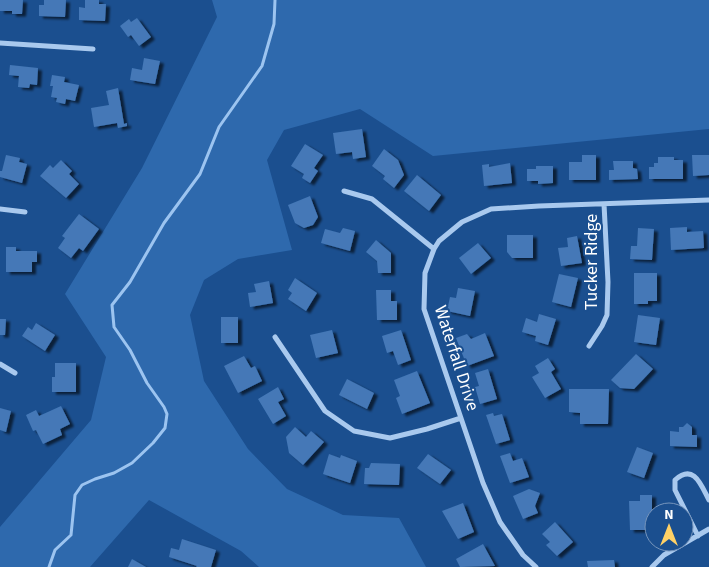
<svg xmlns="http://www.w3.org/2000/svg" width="709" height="567" font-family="'Source Sans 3',sans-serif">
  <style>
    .green { fill: #2e69ad }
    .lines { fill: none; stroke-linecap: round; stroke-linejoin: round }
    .stream { stroke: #9cc4f0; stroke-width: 3 }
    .building { fill: #4478b7; filter: url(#shadow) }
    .street { stroke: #a9c9ee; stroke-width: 5 }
    .labels { text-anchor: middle; stroke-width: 4; stroke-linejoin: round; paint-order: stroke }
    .street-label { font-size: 18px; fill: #fff; stroke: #1b4f8f }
  </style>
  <defs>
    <filter id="shadow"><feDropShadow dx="4" dy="2.5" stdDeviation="1" flood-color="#0009"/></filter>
  </defs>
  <rect width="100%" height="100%" fill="#1b4f8f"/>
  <path class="green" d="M212,0H709V129L433,156L360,109L284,130L267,160L292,250L238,259L204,280L190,315L204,381L248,449L287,489L343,515L399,518L426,567H259L241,551L149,500L90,567H0V527L91,420L106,357L65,294L142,168L217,17Z"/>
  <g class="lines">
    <path class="stream" d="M49,567L55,550L71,535L75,495L82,485L95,479L114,473L132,463L153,443L165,428L167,414L164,407L147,383L130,350L114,327L112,305L130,282L164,223L200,174L219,127L262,66L274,24L275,0"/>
  </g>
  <path class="building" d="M0,0H23L22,14H12V11H0Z
    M44,0H66L65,17L39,16V5H44Z
    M85,0H99V4H106L105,21L79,20V7L85,8Z
    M137,18L151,37L139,46L131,35L128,37L120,26L129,19L131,22Z
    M144,58L160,61L155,84L130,80L132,68L142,70Z
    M10,65L38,68L37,85L30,84L29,88L18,87L19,76L9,75Z
    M52,75L65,77L64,82L79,85L75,101L66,99L65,104L56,102L57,98L51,97L53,86H50Z
    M118,88L124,124L127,123V126L118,128L117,123L94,127L91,108L109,105L106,91Z
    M362,129L366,157L353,159L352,152L336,154L333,133Z
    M305,144L323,155L314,168L318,171L310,183L302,178L304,174L291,166Z
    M384,149L398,160L404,175L394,188L383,179L385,176L372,166Z
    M6,155L20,158L19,162L27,164L22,183L0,177V171H2Z
    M582,155H596V180H569V162H582Z
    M692,155H709V175L693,176Z
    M658,157H674V160H683V179H649V167H654V163H658Z
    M61,160L72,171L69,174L79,184L66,198L40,176L50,165L53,168Z
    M613,161H633V168L637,169L638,179L609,180V170H614Z
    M510,163L512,183L484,186L482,165L489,164V167Z
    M536,166H553V183L538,184V181H527V169H536Z
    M417,175L441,195L429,211L404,191Z
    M310,196L318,217L313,225L304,228L295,223L288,205Z
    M79,214L99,229L83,251L79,248L71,258L58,248L65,238L62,236Z
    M687,227V232L703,231L704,248L671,250L670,228Z
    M343,228L355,231L350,251L321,243L325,229L340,233Z
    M638,228L654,229L652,260L630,259L631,246H637Z
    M507,235H533V258H512L507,252Z
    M577,236L582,263L561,266L558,248L568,247L567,238Z
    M376,240L391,253V273H378L377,261L366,252Z
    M478,243L491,258L471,274L459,258Z
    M6,247H16V251H37V262H32V272H6Z
    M634,273H657V301H648V304H634Z
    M559,274L578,278L571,307L552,302Z
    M295,278L317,293L306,311L288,299L292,293L288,290Z
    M269,281L273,303L250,307L248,293L256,292L254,284Z
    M458,288L475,291L470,316L447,311L450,297L456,298Z
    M376,290H391V301H397V320H377Z
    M539,314L556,319L548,345L535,341L536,336L522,332L526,318L537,322Z
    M638,315L660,318L656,345L634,342Z
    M221,317H238V343H221Z
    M0,319H6L5,335H0Z
    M36,323L55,335L45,351L22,336L28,327L32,330Z
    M332,330L338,353L316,358L310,335Z
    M401,330L411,360L398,365L393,351L387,353L382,336Z
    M485,333L494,356L467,366L456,338L467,334L471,339Z
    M636,354L653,369L634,389L620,388L611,380Z
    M244,356L251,368L255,366L262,381L238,393L224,366Z
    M548,358L555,369L551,372L561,389L545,398L532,377L539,373L535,366Z
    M55,363H76V392H52V377H55Z
    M488,369L497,399L480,404L475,387L479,386L475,373Z
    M417,371L430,403L402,414L396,398L400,396L394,380Z
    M347,379L374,393L367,409L339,395Z
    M278,387L284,399L278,402L286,416L273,424L258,399Z
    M569,389H609L608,424H580V413L569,412Z
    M61,406L70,424L60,429L62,435L43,444L36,430L33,431L26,415L36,410L39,416Z
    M0,408L11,411L6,432L0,430Z
    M493,413L494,416L502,414L510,440L496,444L486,415Z
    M687,423L692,427V435H697V447L670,446V431L679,432V427H683Z
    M295,427L306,437L311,431L324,442L303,465L289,453L286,437Z
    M637,447L653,453L644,478L627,472Z
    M510,453L513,461L522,458L529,477L510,483L500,456Z
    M329,454L340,458L341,455L357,461L350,483L323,474Z
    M428,454L451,470L440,484L417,468Z
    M371,463L400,464L399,485L364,484L365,468H369Z
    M529,489L540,493L535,506L538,513L523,519L513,496Z
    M640,495H652V530H630L629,501H640Z
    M463,503L474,532L458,539L442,511Z
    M555,522L573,542L557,556L546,545L550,542L542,534Z
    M182,539L216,550L211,567H196L197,566L169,557L171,548L179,550Z
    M483,544L495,566L460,567L456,559Z
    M132,559L146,567H128Z
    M614,560L615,567H588L587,561Z"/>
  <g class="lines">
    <path class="street" d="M0,43L93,49
      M344,191L372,199L434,249
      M0,209L25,212
      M275,337L325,411L354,431L390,438L427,429L461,418
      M589,346L602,326L607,315L608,282L604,204
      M0,364L15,373
      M698,536L675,490V480C694,463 701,485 709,500
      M536,567L523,555L500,522L483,483L424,309L425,273L434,249L439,241L462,222L491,209L539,206L709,200
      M652,567L664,555L709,529"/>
  </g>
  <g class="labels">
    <g class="street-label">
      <text transform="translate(591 262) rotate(-90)" y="6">Tucker Ridge</text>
      <text transform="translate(457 358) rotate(72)" y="6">Waterfall Drive</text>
    </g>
  </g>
  <g transform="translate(669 527)"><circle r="24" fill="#1b4f8f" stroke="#7695bc"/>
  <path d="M0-4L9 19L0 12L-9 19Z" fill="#ffd166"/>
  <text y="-8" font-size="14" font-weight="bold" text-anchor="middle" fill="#ffffff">N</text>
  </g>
</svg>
